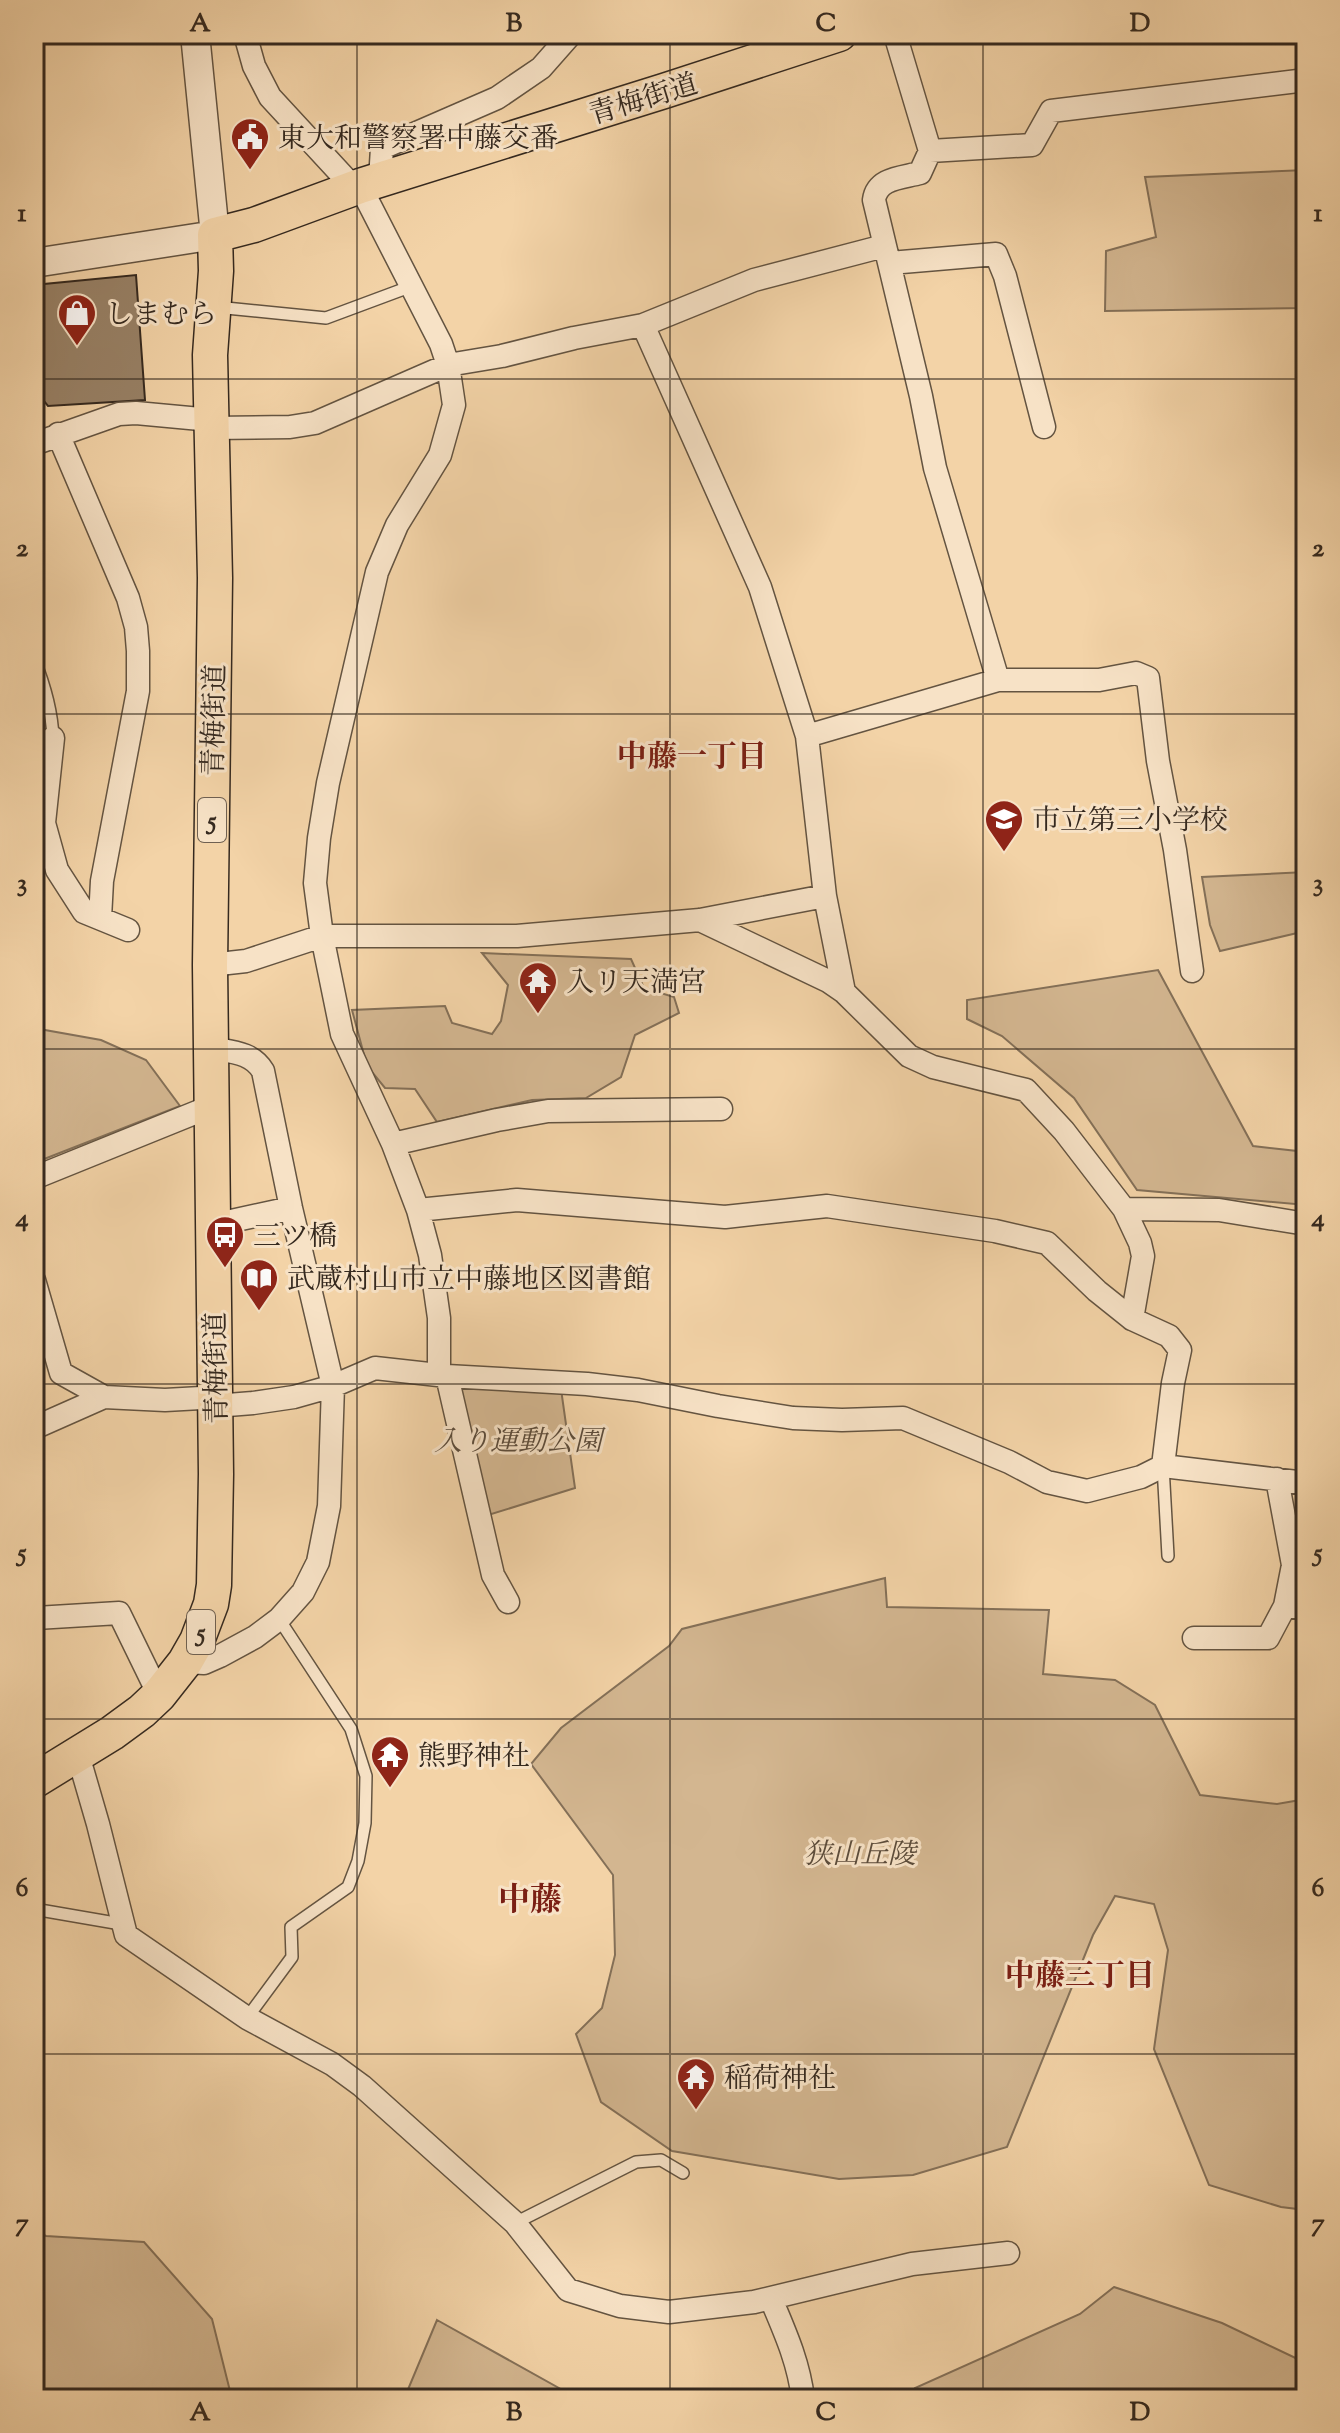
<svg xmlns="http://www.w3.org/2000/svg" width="1340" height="2433" font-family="'Sorts Mill Goudy','Noto Serif JP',serif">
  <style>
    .green { fill: #d3b690; stroke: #847058; stroke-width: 2 }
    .building { fill: #988166; stroke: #35291f; stroke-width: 2 }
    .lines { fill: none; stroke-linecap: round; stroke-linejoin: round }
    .service-casing { stroke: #645441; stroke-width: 14 }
    .minor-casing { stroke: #645441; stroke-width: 25 }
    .tertiary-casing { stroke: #645441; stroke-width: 31 }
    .primary-casing { stroke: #35291f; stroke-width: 37 }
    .service { stroke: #f7e2c6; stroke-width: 11 }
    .minor { stroke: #f7e2c6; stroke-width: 22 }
    .tertiary { stroke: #f7e2c6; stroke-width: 28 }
    .primary { stroke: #f3d3a7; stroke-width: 34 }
    .grid { fill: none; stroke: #35291f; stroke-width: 2; stroke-opacity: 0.55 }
    .labels { text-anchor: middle; stroke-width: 6; stroke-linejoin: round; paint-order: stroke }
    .shield { fill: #f7e2c6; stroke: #6f6051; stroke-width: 2 }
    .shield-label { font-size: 26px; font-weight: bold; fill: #35291f }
    .street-label { font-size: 28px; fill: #35291f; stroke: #f7e2c6 }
    .poi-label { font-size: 28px; fill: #35291f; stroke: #f7e2c6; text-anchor: start }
    .park-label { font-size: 28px; font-style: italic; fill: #5c4c3b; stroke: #f7e2c6 }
    .neighbourhood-label { font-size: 30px; font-weight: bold; fill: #7a1f14; stroke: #f7e2c6 }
    .quarter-label { font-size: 32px; font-weight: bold; fill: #7a1f14; stroke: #f7e2c6 }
    .neatline { fill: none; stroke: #35291f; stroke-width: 3 }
    .grid-label { font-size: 26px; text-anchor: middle; font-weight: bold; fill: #35291f }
  </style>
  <rect width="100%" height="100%" fill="#f3d3a7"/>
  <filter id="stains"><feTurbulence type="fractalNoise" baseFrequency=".0025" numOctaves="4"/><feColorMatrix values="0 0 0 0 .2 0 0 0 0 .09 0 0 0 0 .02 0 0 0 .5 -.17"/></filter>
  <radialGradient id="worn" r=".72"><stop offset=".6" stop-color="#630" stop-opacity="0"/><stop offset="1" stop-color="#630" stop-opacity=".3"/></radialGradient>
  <path class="green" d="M1306,170V308L1105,311L1106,251L1156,237L1145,177Z
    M1306,872V931L1220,951L1210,925L1202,877Z
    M482,953L631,959L644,988L674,997L679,1013L635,1035L621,1077L586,1098L532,1100L437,1122L415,1089L385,1088L367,1066L352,1010L445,1006L452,1023L492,1034L501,1021L508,985Z
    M1158,970L1253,1146L1306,1152V1205L1137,1190L1074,1098L1002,1036L967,1019V1000Z
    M34,1023L45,1030L101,1040L146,1060L180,1106L34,1163Z
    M462,1383L561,1389L575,1488L485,1516L455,1388Z
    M885,1578L887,1607L1049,1610L1043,1674L1115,1680L1155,1705L1200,1795L1277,1804L1306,1799V2210L1281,2207L1209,2185L1154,2049L1168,1950L1154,1904L1115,1896L1093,1935L1007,2147L913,2175L839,2179L672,2151L601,2102L576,2034L602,2008L615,1955L613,1875L531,1764L561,1728L669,1646L682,1629Z
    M34,2230L46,2236L144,2242L212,2319L232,2399H34Z
    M1114,2287L1222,2323L1306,2363V2399H918L915,2388L1080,2314Z
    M437,2320L566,2392L565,2399H404Z"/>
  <path class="building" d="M136,275L145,400L48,406L34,389V285Z"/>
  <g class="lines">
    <g class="service-casing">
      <path id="service" d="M216,307L326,318L412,286
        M34,659C45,686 52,710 53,738
        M1163,1466L1168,1556
        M34,1909L121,1924
        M247,2018L292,1957L291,1927L348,1887L358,1861L365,1823L366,1776L351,1729L279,1619
        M515,2223L636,2162L661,2160L683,2173"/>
    </g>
    <g class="minor-casing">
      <path id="minor" d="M245,34L254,66L270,97L354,188
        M895,34L930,151L920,173C901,178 877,178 874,200L921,396L935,468L998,680
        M930,151L1032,145L1051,111L1306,80
        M380,180L382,148L497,98L541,68L571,34
        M360,186L441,344L448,365L454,405L440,455L397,525L377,572L328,783L319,838L315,883L322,936L342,1034L393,1144L418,1210L430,1255L439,1318V1375
        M890,263L996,254L1005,276L1044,427
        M643,325L760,587L807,736
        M211,428L290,427L315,423L448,365L502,356L574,338L643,325L754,280L884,246
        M58,434L128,598L136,627L138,651V691L102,881L100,918
        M34,444L119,414L136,413L211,420
        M53,738L44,823L57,870L84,912L128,930
        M700,920L828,981L844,992L909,1056L933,1067L1026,1090L1064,1131L1124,1209L1140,1243L1143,1256L1132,1319
        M210,965L246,961L322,936H517L700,920L825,896
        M844,992L825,896L807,736L998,680H1099L1136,673L1148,678L1158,761L1175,850L1192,971
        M393,1144L497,1120L548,1111L721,1109
        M34,1178L212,1106
        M1124,1209L1219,1210L1306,1224
        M418,1210L517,1200L725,1217L827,1206L995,1231L1047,1243L1097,1291L1132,1319L1169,1336L1180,1350L1173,1383L1163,1466
        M213,1225L291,1208
        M34,1280L61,1373L104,1397L165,1400L201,1398L215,1406L253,1403L294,1397L333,1386L375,1368L447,1376L587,1384L638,1390L718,1406L793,1418L842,1420L903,1418L1009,1462L1047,1482L1087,1491L1141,1477L1163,1466L1306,1483
        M447,1376L493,1575L508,1602
        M34,1428L104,1397
        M1285,1606L1306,1608
        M34,1614L36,1618L119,1613L159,1695
        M1194,1638H1268L1285,1606L1293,1565L1277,1479
        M185,1662L204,1663L220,1656L255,1637L279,1619L303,1592L318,1562L329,1506L333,1386L291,1208L263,1071C252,1052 231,1052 211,1048
        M78,1755L98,1824L126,1935L247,2018L332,2064L362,2086L515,2223L568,2290L620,2306L669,2312L754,2302L912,2264L1008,2253
        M771,2299C785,2332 799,2363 803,2399"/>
    </g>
    <g class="tertiary-casing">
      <path id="tertiary" d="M34,263L215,235L195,34"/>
    </g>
    <g class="primary-casing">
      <path id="primary" d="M34,1781L112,1733L142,1711L159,1695L185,1662L197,1641L211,1604L214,1585L216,1474L210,965L215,578L210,355L216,271L215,235L254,225L360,186L664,91L839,34"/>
    </g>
    <use href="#service" class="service"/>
    <use href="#minor" class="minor"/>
    <use href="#tertiary" class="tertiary"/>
    <use href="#primary" class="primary"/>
  </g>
  <path class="grid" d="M357,34V2399M670,34V2399M983,34V2399M34,379H1306M34,714H1306M34,1049H1306M34,1384H1306M34,1719H1306M34,2054H1306"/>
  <defs>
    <g id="civic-pin" transform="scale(2)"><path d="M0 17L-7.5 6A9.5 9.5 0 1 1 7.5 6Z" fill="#8f2418" stroke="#f7e2c6"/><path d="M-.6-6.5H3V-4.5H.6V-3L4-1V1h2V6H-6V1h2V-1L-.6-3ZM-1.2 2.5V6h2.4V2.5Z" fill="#fff"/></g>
    <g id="shop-pin" transform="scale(2)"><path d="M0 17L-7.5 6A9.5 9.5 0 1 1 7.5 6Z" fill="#8f2418" stroke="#f7e2c6"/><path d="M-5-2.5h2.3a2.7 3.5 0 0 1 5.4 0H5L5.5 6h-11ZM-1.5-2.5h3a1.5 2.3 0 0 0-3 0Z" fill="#fff"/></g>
    <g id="school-pin" transform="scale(2)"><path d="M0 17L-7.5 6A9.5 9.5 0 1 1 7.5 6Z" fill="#8f2418" stroke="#f7e2c6"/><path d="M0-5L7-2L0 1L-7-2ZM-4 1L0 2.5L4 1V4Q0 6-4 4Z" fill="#fff"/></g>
    <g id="temple-pin" transform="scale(2)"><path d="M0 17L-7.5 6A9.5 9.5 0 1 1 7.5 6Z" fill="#8f2418" stroke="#f7e2c6"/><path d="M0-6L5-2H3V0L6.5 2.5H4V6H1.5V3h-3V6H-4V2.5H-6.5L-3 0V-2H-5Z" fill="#fff"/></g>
    <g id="bus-pin" transform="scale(2)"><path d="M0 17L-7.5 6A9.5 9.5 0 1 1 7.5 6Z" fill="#8f2418" stroke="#f7e2c6"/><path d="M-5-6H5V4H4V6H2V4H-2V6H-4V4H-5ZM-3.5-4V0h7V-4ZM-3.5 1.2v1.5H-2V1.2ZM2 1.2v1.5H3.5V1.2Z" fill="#fff"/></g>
    <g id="library-pin" transform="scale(2)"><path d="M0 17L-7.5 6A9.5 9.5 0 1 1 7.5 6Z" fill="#8f2418" stroke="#f7e2c6"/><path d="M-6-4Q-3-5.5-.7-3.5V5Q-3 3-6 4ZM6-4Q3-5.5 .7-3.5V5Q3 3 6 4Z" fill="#fff"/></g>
  </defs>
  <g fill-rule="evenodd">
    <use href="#civic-pin" x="250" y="137"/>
    <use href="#shop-pin" x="77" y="313"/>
    <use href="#school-pin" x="1004" y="819"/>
    <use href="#temple-pin" x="538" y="981"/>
    <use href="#bus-pin" x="225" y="1235"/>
    <use href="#library-pin" x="259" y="1278"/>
    <use href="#temple-pin" x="390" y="1755"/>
    <use href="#temple-pin" x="696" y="2077"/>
  </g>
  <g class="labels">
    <g class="shield">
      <rect x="198" y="798" width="28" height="44" rx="6"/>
      <rect x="187" y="1610" width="28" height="44" rx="6"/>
    </g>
    <g class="shield-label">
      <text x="212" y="829">5</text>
      <text x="201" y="1641">5</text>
    </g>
    <g class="street-label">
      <text transform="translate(643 98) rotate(-17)" y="10">青梅街道</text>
      <text transform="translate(213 720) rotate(-89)" y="10">青梅街道</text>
      <text transform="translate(215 1368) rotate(-91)" y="10">青梅街道</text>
    </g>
    <g class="poi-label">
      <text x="278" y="147">東大和警察署中藤交番</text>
      <text x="105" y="323">しまむら</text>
      <text x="1032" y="829">市立第三小学校</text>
      <text x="566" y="991">入リ天満宮</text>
      <text x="253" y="1245">三ツ橋</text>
      <text x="287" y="1288">武蔵村山市立中藤地区図書館</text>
      <text x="418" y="1765">熊野神社</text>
      <text x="724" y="2087">稲荷神社</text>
    </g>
    <g class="park-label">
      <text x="518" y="1450">入り運動公園</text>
      <text x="860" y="1863">狭山丘陵</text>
    </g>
    <g class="neighbourhood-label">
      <text x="692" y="766">中藤一丁目</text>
      <text x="1080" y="1985">中藤三丁目</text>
    </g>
    <g class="quarter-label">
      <text x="530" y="1910">中藤</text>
    </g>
  </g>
  <rect width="1340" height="2433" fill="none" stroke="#f3d3a7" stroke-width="88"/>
  <rect x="44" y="44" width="1252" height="2345" class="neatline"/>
  <g class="grid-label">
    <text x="200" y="31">A</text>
    <text x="514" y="31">B</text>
    <text x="826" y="31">C</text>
    <text x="1140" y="31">D</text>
    <text x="22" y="221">1</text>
    <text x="1318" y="221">1</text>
    <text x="22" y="556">2</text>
    <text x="1318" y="556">2</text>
    <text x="22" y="891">3</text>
    <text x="1318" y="891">3</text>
    <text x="22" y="1226">4</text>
    <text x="1318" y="1226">4</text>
    <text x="22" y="1561">5</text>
    <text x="1318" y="1561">5</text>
    <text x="22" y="1896">6</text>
    <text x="1318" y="1896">6</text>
    <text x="22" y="2231">7</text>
    <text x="1318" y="2231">7</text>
    <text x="200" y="2420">A</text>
    <text x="514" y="2420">B</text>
    <text x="826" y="2420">C</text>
    <text x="1140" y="2420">D</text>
  </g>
  <rect width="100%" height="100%" filter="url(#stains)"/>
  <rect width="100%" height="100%" fill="url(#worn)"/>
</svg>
